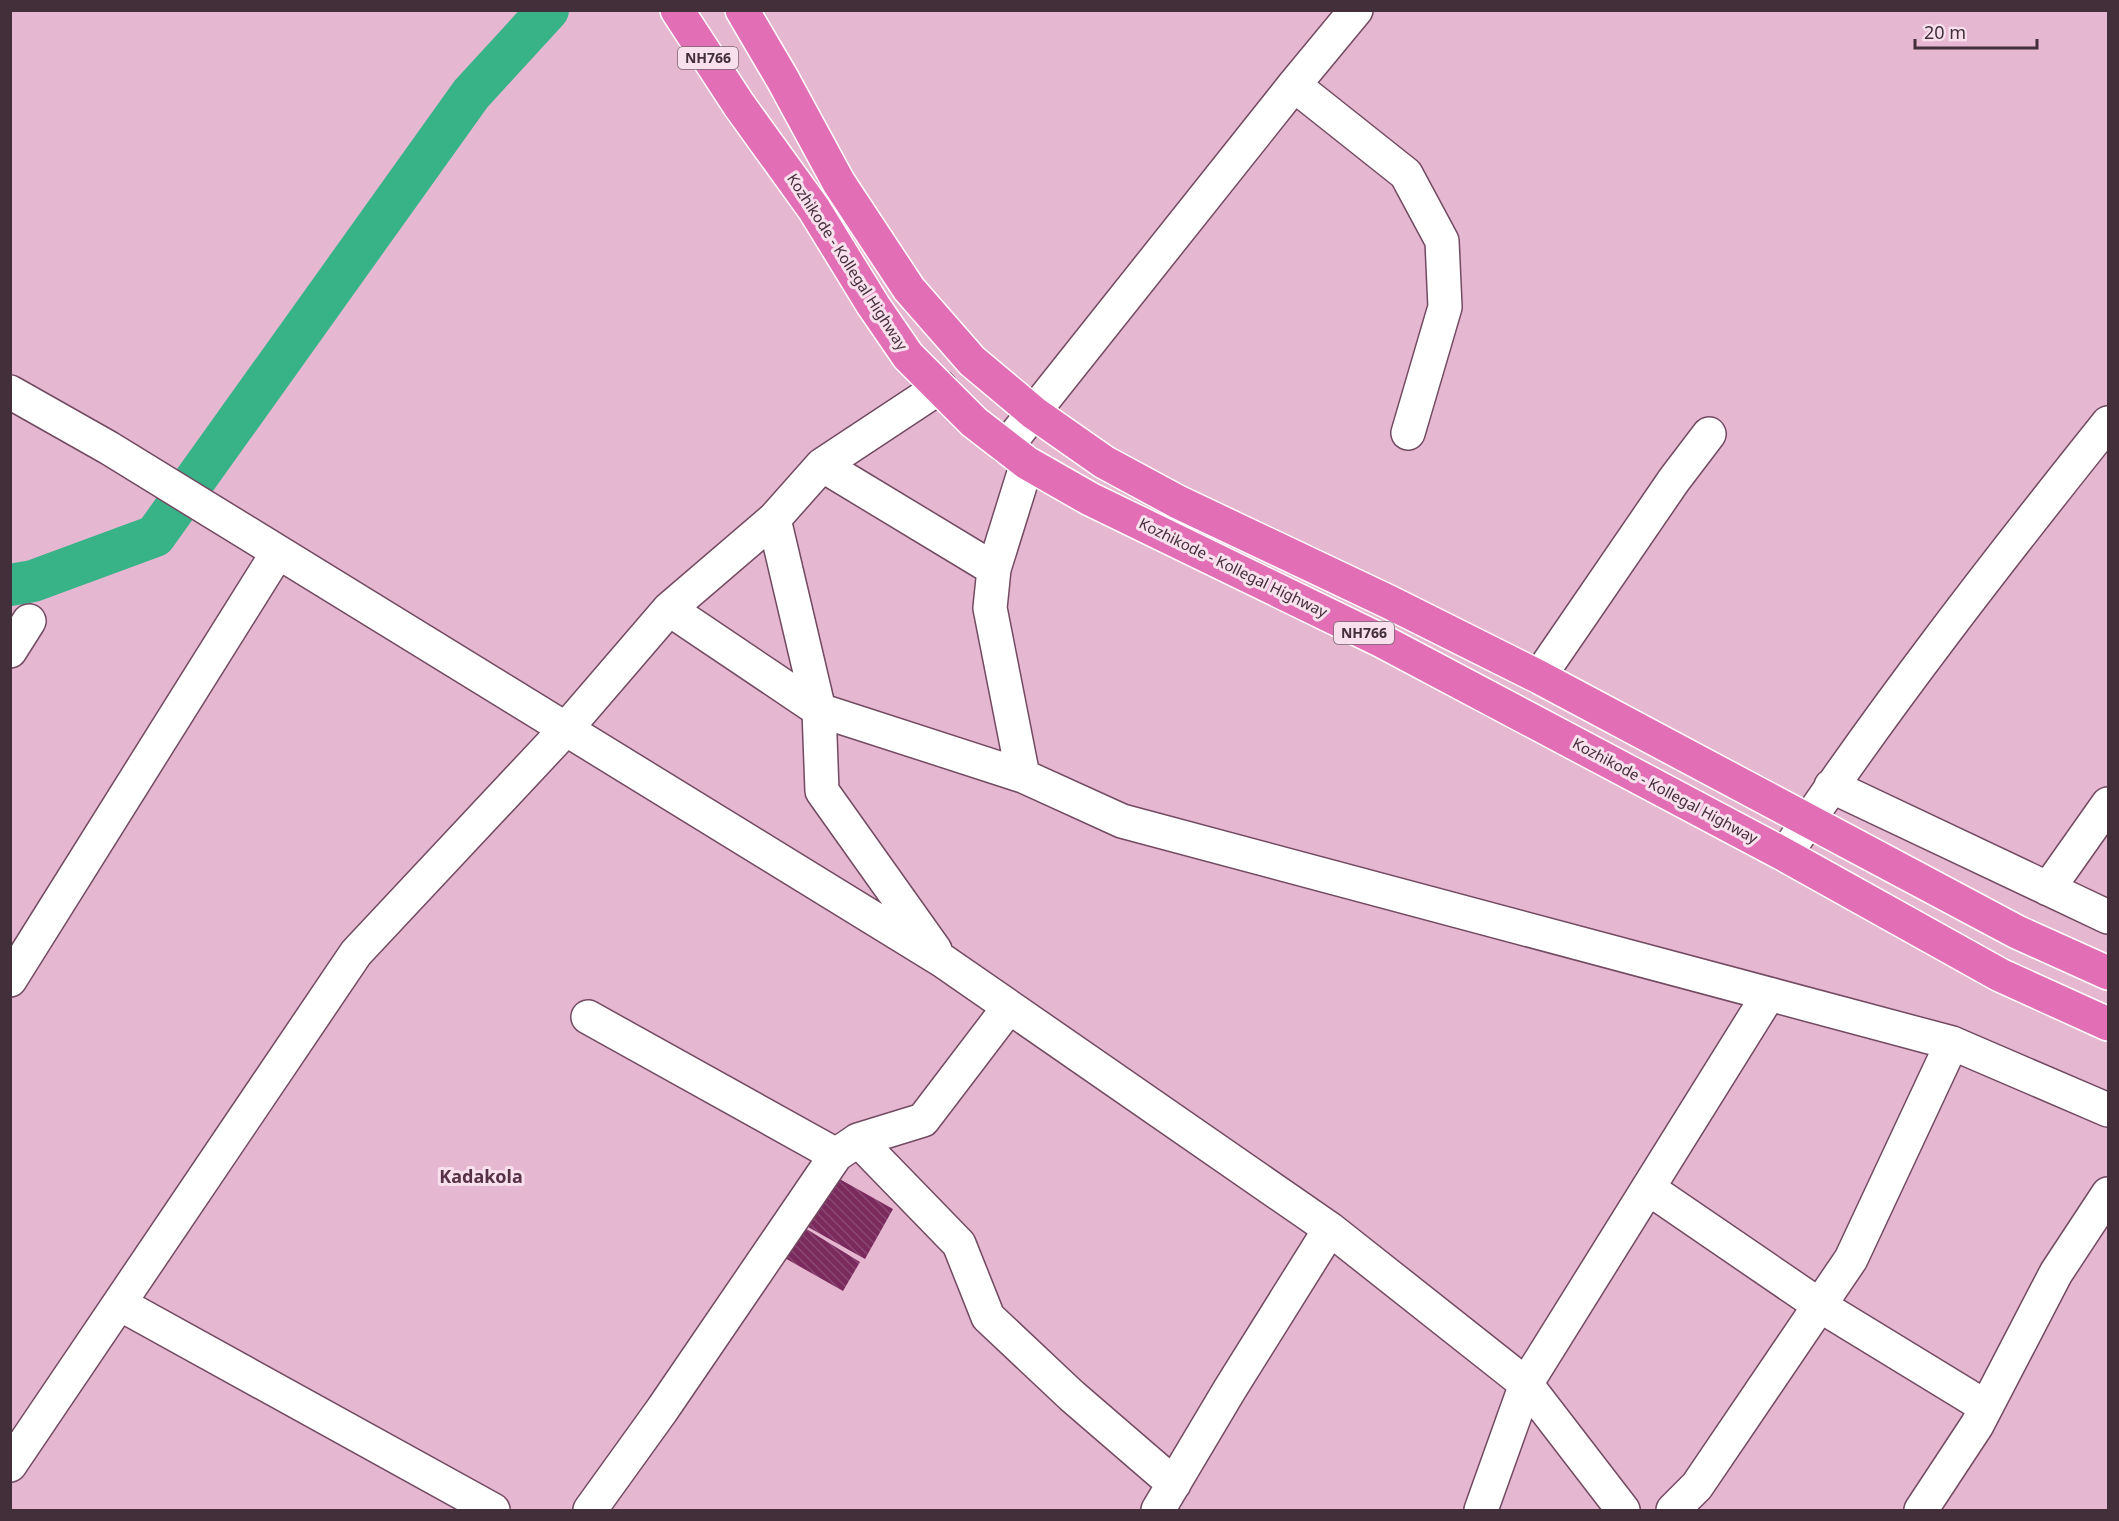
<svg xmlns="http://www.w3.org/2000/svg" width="2119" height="1521" font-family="'Noto Sans',sans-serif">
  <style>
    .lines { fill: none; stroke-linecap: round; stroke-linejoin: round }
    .canal { stroke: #37b387; stroke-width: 42 }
    .building { fill: url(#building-back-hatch) }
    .minor-casing { stroke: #724a61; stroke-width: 36 }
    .highway-casing { stroke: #fff; stroke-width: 36 }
    .minor { stroke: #fff; stroke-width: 33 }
    .highway { stroke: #e26fb5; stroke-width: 33 }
    .labels { text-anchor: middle; stroke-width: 6; stroke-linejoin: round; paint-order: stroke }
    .shield { fill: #f8e0ed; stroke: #796470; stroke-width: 1.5 }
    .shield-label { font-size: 14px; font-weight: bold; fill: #422f3a }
    .street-label { font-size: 15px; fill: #422f3a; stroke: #f8e0ed }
    .quarter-label { font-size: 18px; font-weight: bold; fill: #573247; stroke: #f8e0ed }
  </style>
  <defs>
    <pattern id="building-back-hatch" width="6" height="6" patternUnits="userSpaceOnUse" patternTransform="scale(1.5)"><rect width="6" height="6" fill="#7b2a5d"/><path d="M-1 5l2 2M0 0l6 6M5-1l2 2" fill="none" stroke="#8a4872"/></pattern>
  </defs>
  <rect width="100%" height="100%" fill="#e6b7d1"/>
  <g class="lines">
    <path class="canal" d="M10,585L33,581L155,536L471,94L548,10"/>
  </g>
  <path class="building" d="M836,1177L893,1209L865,1259L808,1227Z
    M800,1225L860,1262L843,1291L783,1257Z"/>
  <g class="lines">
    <g class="minor-casing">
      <path id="minor" d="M1294,85L1406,174L1442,241L1445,307L1408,433
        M10,392L109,448L943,961L1330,1229L1230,1389L1158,1510
        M1006,447L1294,85L1356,10
        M822,465L994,569
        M669,609L819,710L1023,776L1122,821L1952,1043L2108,1110
        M10,651L29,621
        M1539,677L1674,480L1709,434
        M1023,776L990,608L994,569L1027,463
        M1831,786L2108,917
        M1785,855C1885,706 1996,563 2108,423
        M2048,889L2108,804
        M935,950L822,791L819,710L774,519L822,465L940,387
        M10,980L278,552
        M588,1017L836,1155
        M858,1140L959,1244L988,1317L1072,1396L1174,1484
        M1648,1188L1819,1305L1986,1407
        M1330,1229L1526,1384L1623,1510
        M120,1304L493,1510
        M10,1465L356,953L565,730L669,609L774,519
        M590,1510L662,1410L836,1155L858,1140L923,1120L1009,1007
        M1481,1510L1526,1384L1769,994
        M1673,1510L1697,1486L1851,1259L1952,1043
        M1921,1510L1977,1425L2056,1273L2108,1194"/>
    </g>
    <g class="highway-casing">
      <path id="highway" d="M677,10L739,105L814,209L873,305L908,356L974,422L1027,463L1090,499L1382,641L1785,855L2000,975L2108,1024
        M742,10L782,78L839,183L909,289L972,361L1034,413L1104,462L1178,502L1389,602L1539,677L2017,932L2108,973"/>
    </g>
    <use href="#minor" class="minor"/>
    <use href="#highway" class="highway"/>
  </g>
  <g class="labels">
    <g class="shield">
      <rect x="678" y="47" width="60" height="22" rx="4.5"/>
      <rect x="1334" y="622" width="60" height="22" rx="4.5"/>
    </g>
    <g class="shield-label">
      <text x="708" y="63">NH766</text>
      <text x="1364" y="638">NH766</text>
    </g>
    <g class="street-label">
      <text transform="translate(847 262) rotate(57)" y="5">Kozhikode - Kollegal Highway</text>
      <text transform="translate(1233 568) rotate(26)" y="5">Kozhikode - Kollegal Highway</text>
      <text transform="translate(1665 791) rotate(28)" y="5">Kozhikode - Kollegal Highway</text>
    </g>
    <g class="quarter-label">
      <text x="481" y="1183">Kadakola</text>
    </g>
  </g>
  <rect width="2119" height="1521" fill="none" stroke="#422f3a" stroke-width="24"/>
  <path d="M1915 39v9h122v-9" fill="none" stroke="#422f3a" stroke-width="3"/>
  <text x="1924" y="39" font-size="18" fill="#422f3a" stroke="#f8e0ed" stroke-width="4.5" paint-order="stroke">20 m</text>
</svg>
